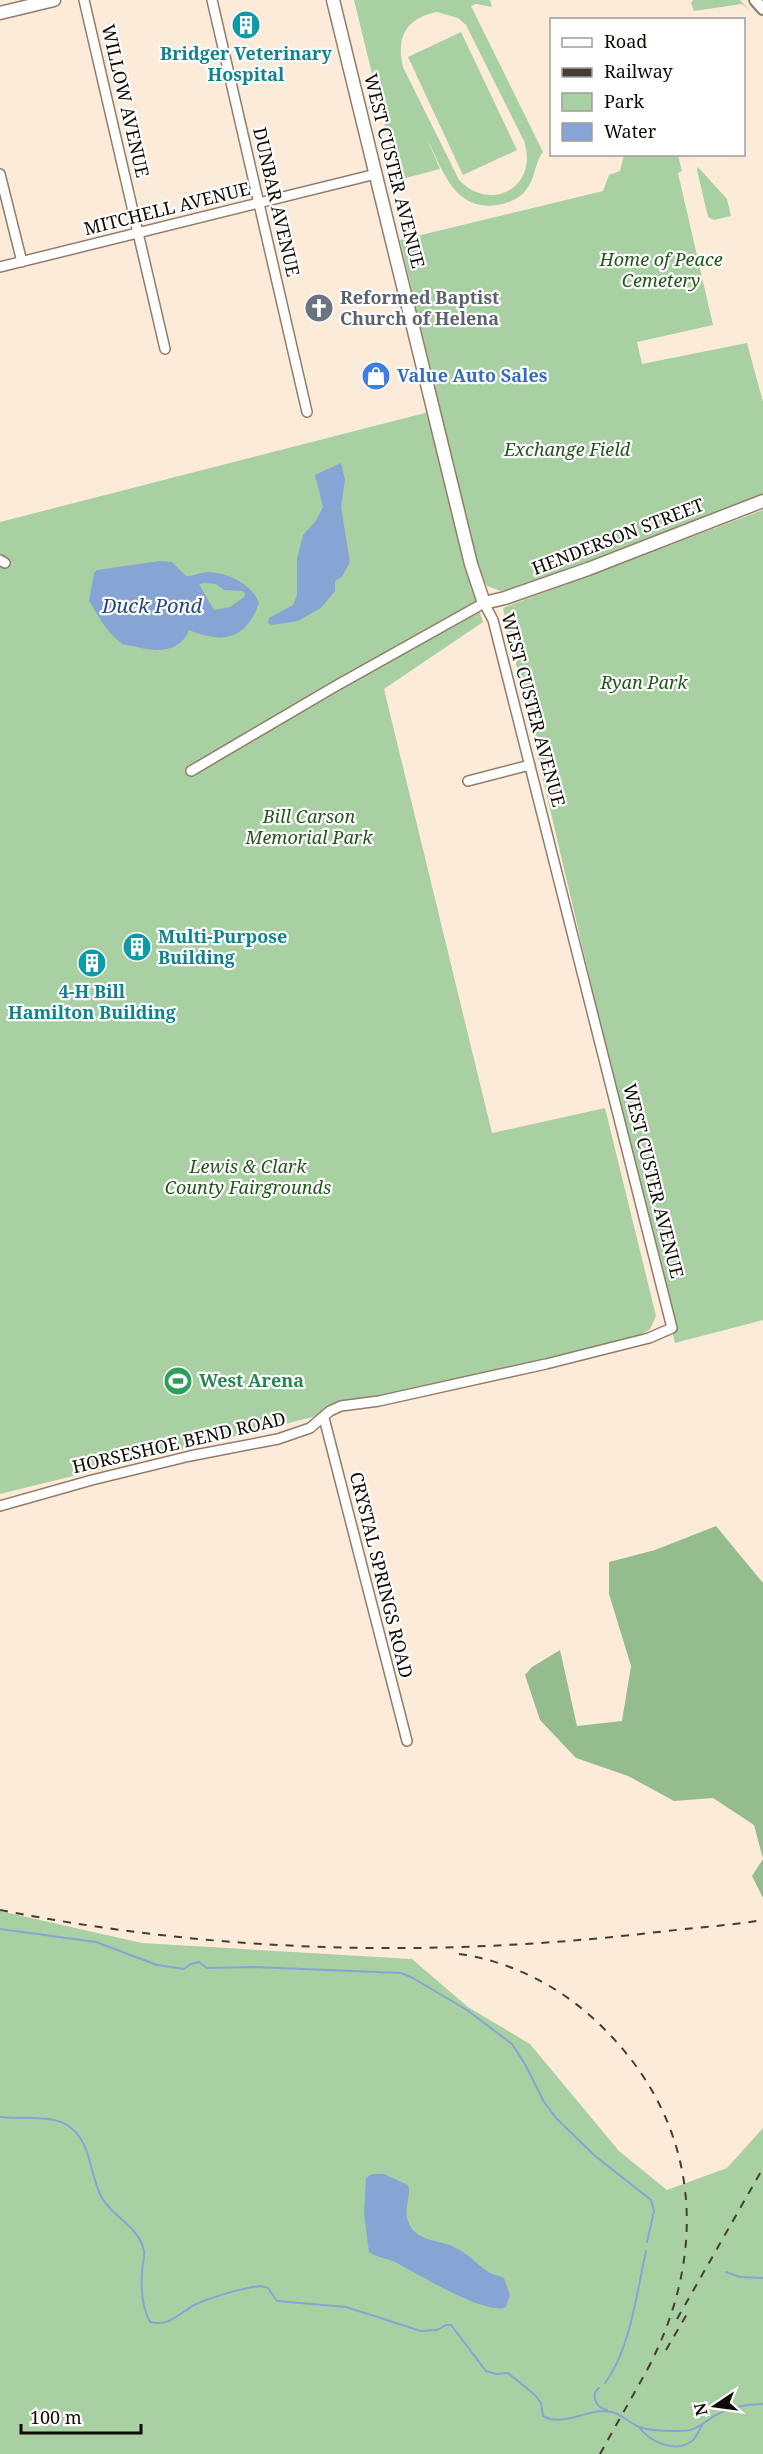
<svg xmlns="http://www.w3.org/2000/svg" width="763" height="2454" font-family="'Noto Serif',serif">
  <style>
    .green { fill: #a9d0a3; fill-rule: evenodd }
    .forest { fill: #95bc8e }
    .water { fill: #87a5d4; fill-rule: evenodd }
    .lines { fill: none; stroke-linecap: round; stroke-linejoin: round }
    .stream { stroke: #87a5d4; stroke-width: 2 }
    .minor-casing { stroke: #917d69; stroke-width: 12 }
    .tertiary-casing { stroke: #917d69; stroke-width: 14 }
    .secondary-casing { stroke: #917d69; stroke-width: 15 }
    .minor { stroke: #fff; stroke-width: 9 }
    .tertiary { stroke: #fff; stroke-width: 10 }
    .secondary { stroke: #fff; stroke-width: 12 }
    .rail { stroke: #473d34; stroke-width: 2; stroke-dasharray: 8 8; stroke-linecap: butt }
    .labels { text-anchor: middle; stroke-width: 4.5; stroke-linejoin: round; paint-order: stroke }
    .culture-label { font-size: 18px; font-weight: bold; fill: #0d838f; stroke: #fff }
    .street-label { font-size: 18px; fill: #120b04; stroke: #fff }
    .park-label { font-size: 18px; font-style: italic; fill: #225619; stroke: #fff }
    .worship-label { font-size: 18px; font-weight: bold; fill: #5b616d; stroke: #fff; text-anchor: start }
    .shop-label { font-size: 18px; font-weight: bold; fill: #366cbe; stroke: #fff; text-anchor: start }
    .leisure-label { font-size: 18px; font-weight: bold; fill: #27864d; stroke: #fff; text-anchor: start }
    .water-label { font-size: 20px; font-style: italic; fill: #224781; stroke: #fff }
  </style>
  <rect width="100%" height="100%" fill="#fdebd9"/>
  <path class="green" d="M354,0H490L492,7L476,4L471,6L543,152C534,163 536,178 526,190C520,198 509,203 498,205C454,212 443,170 427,139L440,169L398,180ZM437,12L458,18L466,25L524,141C539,186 492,214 459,180L403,67C396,37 406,18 437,12Z
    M693,0H740L749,10L742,4L694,11L691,3Z
    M461,32L517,150L463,175L408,57Z
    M624,155H678L682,171L678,173L713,325L637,342L642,364L747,343L763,402V495L511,590L501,591L487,586L477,564L400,240L603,191L609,175L620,171Z
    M698,167L727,199L731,216L714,220L708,217L697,170Z
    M429,412L471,586L483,622L384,689L492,1133L605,1108L656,1316L650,1329L635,1338L0,1494V522Z
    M763,510V1320L675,1343L503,608Z
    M0,1911L142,1943L412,1959L468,2007L530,2044L619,2151L667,2190L727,2168L763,2128V2454H0Z"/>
  <path class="forest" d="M716,1526L763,1583V1898L752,1876L763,1859L754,1825L713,1798L674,1801L628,1776L576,1758L540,1720L525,1675L532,1667L560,1650L577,1726L622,1721L631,1666L609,1594V1562L655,1550Z"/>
  <path class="water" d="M341,463L345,480L341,507L350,562L342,577L335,581V591L321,608L298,621L272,625L268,623L269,618L293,605L297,595V559L303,535L315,522L323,507L315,475Z
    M160,561L172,562L186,576C194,576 201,572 209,572C228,573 252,584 259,603C246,640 223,644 189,630C180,654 153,652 133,646C127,645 124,646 120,642C106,632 98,615 89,601L94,573L97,570ZM204,583L216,584L224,590L242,591L245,593L244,597L230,607L214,610L199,584Z
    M372,2174H384L408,2185C412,2196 403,2208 408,2221C415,2242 438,2239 454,2247C466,2252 477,2264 487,2271C492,2275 499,2275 504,2278L510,2295L506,2307C486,2316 416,2273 395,2262C386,2258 378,2258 369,2252L364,2214L366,2178Z"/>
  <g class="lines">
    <path class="stream" d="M0,1929L96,1942L157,1965L184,1969L191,1964L199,1962L207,1968L252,1967L401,1973L411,1977L467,2010L512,2044L525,2064L544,2102L556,2118L594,2155L651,2200L654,2211L647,2242
      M0,2117C19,2119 52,2115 67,2125C92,2140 89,2175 102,2198C113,2217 140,2228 144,2251C145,2258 142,2266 142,2273C141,2289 142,2308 150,2322C172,2328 183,2308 201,2302C220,2295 241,2288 261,2286L268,2288L277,2301L346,2307L421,2331L437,2330L446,2325H451L486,2371L496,2374L508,2373L535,2395L541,2403L543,2416C563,2427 585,2410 606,2411C620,2412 628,2422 639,2427C649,2431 679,2432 690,2430C698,2428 707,2421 714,2416C730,2407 745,2404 763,2404
      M726,2272L740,2277L763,2278
      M605,2383C630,2350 637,2292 646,2251
      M599,2388L595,2392C593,2401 598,2408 607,2410
      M638,2426C649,2441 674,2454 692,2441C697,2437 699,2430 702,2425"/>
    <g class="minor-casing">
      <path id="minor" d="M84,0L165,349
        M212,0L307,412
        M0,174L22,262
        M0,267L376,174
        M0,560L5,563
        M468,781L530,765
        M324,1418L407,1741
        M0,1506L92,1480L190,1456L278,1439L310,1428L330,1411L341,1406L379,1401L546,1364L649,1338L672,1328L493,620L484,603L334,687L191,771"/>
    </g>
    <g class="tertiary-casing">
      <path id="tertiary" d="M755,0L763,9"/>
    </g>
    <g class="secondary-casing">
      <path id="secondary" d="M333,0L471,564L484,603L505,598L588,569L763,501
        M0,13L54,0"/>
    </g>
    <use href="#minor" class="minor"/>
    <use href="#tertiary" class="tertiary"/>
    <use href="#secondary" class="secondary"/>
    <path class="rail" d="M0,1910C219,1953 429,1958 650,1933C688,1928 726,1926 763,1920
      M459,1954C510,1961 559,1986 596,2021C699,2117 712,2248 647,2370
      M677,2319L763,2168
      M666,2350L687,2314
      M600,2454L651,2363"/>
  </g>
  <defs>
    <g id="building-disc" transform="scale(1.5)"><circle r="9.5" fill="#0f9aa8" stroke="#fff"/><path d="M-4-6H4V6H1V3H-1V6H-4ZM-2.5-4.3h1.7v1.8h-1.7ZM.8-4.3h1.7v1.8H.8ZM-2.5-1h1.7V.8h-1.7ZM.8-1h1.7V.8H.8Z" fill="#fff"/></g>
    <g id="church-disc" transform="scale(1.5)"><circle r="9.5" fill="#6b7280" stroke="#fff"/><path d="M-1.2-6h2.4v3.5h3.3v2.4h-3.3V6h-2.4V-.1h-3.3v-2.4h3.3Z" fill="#fff"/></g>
    <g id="shop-disc" transform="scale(1.5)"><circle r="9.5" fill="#3f7fe0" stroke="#fff"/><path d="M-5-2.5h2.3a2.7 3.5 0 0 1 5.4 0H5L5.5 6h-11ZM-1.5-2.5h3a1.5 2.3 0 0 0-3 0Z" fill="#fff"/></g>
    <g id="stadium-disc" transform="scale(1.5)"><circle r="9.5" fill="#2e9e5b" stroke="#fff"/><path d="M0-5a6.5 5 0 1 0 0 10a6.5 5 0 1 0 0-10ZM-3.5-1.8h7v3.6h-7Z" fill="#fff"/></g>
  </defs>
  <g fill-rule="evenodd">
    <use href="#building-disc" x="246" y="25"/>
    <use href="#church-disc" x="319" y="308"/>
    <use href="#shop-disc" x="376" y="376"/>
    <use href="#building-disc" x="137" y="947"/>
    <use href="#building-disc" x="92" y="963"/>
    <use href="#stadium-disc" x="178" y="1381"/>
  </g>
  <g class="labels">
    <g class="culture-label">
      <text x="246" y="60">Bridger Veterinary<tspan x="246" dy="21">Hospital</tspan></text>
      <text x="158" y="943" text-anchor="start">Multi-Purpose<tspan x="158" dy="21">Building</tspan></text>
      <text x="92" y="998">4-H Bill<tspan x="92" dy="21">Hamilton Building</tspan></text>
    </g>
    <g class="street-label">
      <text transform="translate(125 101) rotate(77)" y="6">WILLOW AVENUE</text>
      <text transform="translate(394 171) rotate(76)" y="6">WEST CUSTER AVENUE</text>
      <text transform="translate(276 202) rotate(77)" y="6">DUNBAR AVENUE</text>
      <text transform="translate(167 209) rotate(-14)" y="6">MITCHELL AVENUE</text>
      <text transform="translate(618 537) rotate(-21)" y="6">HENDERSON STREET</text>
      <text transform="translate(533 710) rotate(75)" y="6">WEST CUSTER AVENUE</text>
      <text transform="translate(653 1181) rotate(76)" y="6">WEST CUSTER AVENUE</text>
      <text transform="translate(179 1443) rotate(-13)" y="6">HORSESHOE BEND ROAD</text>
      <text transform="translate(381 1575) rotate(76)" y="6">CRYSTAL SPRINGS ROAD</text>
    </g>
    <g class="park-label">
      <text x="661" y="266">Home of Peace<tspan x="661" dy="21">Cemetery</tspan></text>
      <text x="567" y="456">Exchange Field</text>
      <text x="644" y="689">Ryan Park</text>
      <text x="309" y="823">Bill Carson<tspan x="309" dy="21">Memorial Park</tspan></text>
      <text x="248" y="1173">Lewis &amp; Clark<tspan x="248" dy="21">County Fairgrounds</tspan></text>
    </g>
    <g class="worship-label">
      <text x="340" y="304">Reformed Baptist<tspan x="340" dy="21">Church of Helena</tspan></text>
    </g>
    <g class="shop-label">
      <text x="397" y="382">Value Auto Sales</text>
    </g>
    <g class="leisure-label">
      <text x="199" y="1387">West Arena</text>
    </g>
    <g class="water-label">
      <text x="152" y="613">Duck Pond</text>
    </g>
  </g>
  <rect x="550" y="18" width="195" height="138" fill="#ffffff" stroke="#a09d9b" stroke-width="1.5"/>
  <rect x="562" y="38" width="30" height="9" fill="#ffffff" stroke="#a09d9b" stroke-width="1.5"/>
  <text x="604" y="48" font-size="18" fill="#120b04">Road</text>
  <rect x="562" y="68" width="30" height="9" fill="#473d34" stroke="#a09d9b" stroke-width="1.5"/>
  <text x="604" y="78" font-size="18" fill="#120b04">Railway</text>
  <rect x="562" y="93" width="30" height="18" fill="#a9d0a3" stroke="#a09d9b" stroke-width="1.5"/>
  <text x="604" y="108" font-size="18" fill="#120b04">Park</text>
  <rect x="562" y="123" width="30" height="18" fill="#87a5d4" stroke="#a09d9b" stroke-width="1.5"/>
  <text x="604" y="138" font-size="18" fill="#120b04">Water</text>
  <g transform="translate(715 2406) rotate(257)" stroke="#ffffff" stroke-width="4.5" paint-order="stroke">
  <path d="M0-4.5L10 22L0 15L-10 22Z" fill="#120b04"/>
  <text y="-9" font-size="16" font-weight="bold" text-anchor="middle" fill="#120b04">N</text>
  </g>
  <path d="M21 2424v9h120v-9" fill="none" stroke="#120b04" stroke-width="3"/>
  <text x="30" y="2424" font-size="18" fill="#120b04" stroke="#ffffff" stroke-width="4.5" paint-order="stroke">100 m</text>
</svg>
